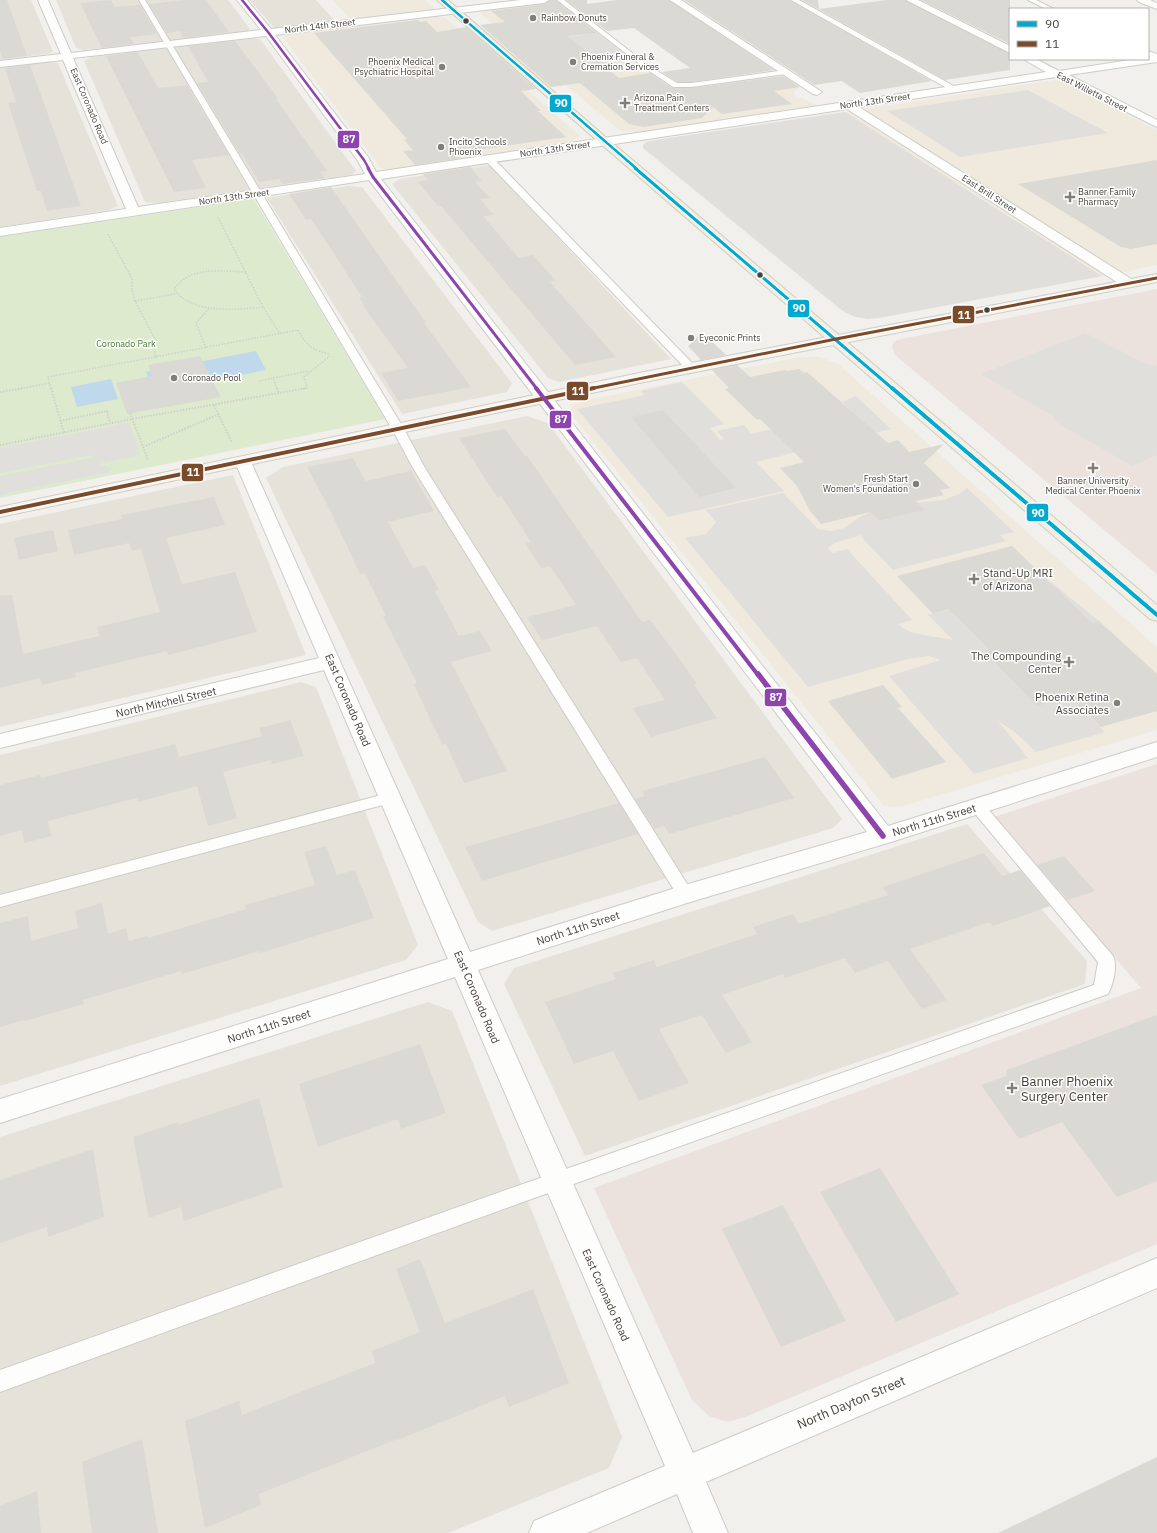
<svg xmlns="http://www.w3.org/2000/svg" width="1157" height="1533" font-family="'IBM Plex Sans',sans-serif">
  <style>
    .residential { fill: #e5e2da }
    .commercial { fill: #f0e9dd }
    .medical { fill: #ebe1dd }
    .green { fill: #ddeace }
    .parking { fill: #e0dfdc }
    .water { fill: #bfd8ec }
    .building { fill: #dbd9d4 }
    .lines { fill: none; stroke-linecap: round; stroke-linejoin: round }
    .lane-casing { stroke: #cdccc8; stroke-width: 2 }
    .street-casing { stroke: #cdccc8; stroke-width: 2 }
    .secondary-casing { stroke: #d0cdc3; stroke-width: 2 }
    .primary-casing { stroke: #d2ccba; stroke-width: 2 }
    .path-far1 { stroke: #d1d0cb; stroke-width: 1.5; stroke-dasharray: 1.5 1.5; stroke-linecap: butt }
    .path { stroke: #d1d0cb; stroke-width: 2; stroke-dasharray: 1.5 1.5; stroke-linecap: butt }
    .lane { fill: #fdfdfc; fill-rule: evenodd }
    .street { fill: #fdfdfc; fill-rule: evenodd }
    .secondary { fill: #f6f5f0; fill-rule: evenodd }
    .primary { fill: #f1eee5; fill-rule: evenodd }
    .bus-1-far2-casing { stroke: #fff; stroke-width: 4 }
    .bus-1-far1-casing { stroke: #fff; stroke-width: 5 }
    .bus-1-casing { stroke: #fff; stroke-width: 6 }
    .bus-2-far1-casing { stroke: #fff; stroke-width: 5 }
    .bus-2-casing { stroke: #fff; stroke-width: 6 }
    .bus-3-far3-casing { stroke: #fff; stroke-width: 4 }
    .bus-3-far2-casing { stroke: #fff; stroke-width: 5 }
    .bus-3-far1-casing { stroke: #fff; stroke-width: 6 }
    .bus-3-casing { stroke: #fff; stroke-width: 8 }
    .bus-1-far2 { stroke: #00a9ce; stroke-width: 2.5 }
    .bus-1-far1 { stroke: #00a9ce; stroke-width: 3 }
    .bus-1 { stroke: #00a9ce; stroke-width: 4 }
    .bus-2-far1 { stroke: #7a4b2a; stroke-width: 3 }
    .bus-2 { stroke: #7a4b2a; stroke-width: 4 }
    .bus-3-far3 { stroke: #8e44ad; stroke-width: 2.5 }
    .bus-3-far2 { stroke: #8e44ad; stroke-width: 3 }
    .bus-3-far1 { stroke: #8e44ad; stroke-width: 4 }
    .bus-3 { stroke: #8e44ad; stroke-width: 5.5 }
    .poi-dot { fill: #827f77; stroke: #fff; stroke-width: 1.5 }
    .bus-dot { fill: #474238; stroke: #fff; stroke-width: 1.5 }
    .labels { text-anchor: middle; stroke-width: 3; stroke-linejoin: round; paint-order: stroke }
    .far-poi-label { font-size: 9px; fill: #474238; stroke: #fff; text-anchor: start }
    .far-street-label { font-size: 9px; fill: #474238; stroke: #fff }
    .far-park-label { font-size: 9px; fill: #45752f; stroke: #fff }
    .poi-label { font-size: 11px; fill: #474238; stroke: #fff; text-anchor: end }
    .street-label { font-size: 11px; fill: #474238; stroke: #fff }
    .near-poi-label { font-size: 13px; fill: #474238; stroke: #fff; text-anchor: start }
    .near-street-label { font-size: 13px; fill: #474238; stroke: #fff }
    .line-badge { stroke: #fff; stroke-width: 1.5 }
    .badge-label { font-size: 11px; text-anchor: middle; font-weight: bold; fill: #fff }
  </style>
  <rect width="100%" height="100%" fill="#f1f0ec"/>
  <path class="residential" d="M0,0H31L53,52L46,54L0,60Z
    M56,0H228L250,29L245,32L84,50L76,48Z
    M250,0H316L336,22L275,29Z
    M251,38L260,39L356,171L351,175L157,203L145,202L84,61L91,57Z
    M49,62L58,63L118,206L109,210L0,227V67Z
    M490,165L671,359L559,382L548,378L392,184L400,179Z
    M348,186L362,187L512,383L507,392L402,414L267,198Z
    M527,416L548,423L842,819L833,828L492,931L478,922L266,478L283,467Z
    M233,475L306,655L0,727V524Z
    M301,682L316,687L418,945L406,960L0,1086V755Z
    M967,824L1087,961L1085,984L585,1156L504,984L514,968Z
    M428,1002L452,1011L622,1437L609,1468L448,1533H0V1137Z"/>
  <path class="commercial" d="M332,0H425L434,8L432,10L352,20Z
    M556,1L675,89L780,76L788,78L799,87L794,91V95L817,105L640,132L623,131L618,129L480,13L487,10Z
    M435,16L446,18L580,136L573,141L392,170L381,168L283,37L289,33Z
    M1055,80L1063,82L1157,130V265L1103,276L845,112Z
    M800,357H820L838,364L1157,647V730L903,806L891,807L883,805L571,414V410L572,406L578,402Z"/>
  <path class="medical" d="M1157,289V574L895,355L892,347L894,342L901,339Z
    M1157,764V1244L745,1417L727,1422L709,1416L692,1400L594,1188L1141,988L994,817Z"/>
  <path class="green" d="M254,199L385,419L0,498V237Z"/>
  <path class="parking" d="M597,33L632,59L602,64L591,54L547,60L526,42Z
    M1028,90L1108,133L960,157L887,111Z
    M845,112L1102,276H1103L879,318L867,319L856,317L846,313L839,308L643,148V145L646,142L655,140Z
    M1085,333L1144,363L1157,366V455L1132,466L1056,422L1053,416L981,374Z
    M682,382L724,424L710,428L720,440L724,439L717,431L744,425L751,434L851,410L842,402L856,396L891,429L756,462L784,491L668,517L577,409L645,395L641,391Z
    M129,423L140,455L101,463L100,465L113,468L109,472L0,495V476L91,458L94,456L91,455L0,473V448Z
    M967,488L1014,532L1000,535L1006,541L893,570L863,539L861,535L834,543L828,548L833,553L847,549L912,620L898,624L903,628L913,633L953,640L927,614H933L1051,582L1099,621L985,652L1069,696L1105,732L1036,752L1016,733L997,720L1028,758L974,774L889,676L941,660L929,656L908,659L808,687L685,538L706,534L716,522L706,510L783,493L818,529L831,531L844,528L863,515L870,512L879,521L925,510L917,503L944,500L959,494Z"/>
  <path class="water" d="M256,351L266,370L153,392L146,372Z
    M111,379L118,399L77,407L71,387Z"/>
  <path class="building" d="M0,0H7L27,56L3,59L0,51Z
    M111,0L115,7L140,5L157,34L130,37L134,44L102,48L80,3Z
    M186,0H206L229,32L183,38L180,31L167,33L149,4Z
    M550,0H556L597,33L568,36L619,78L650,73L672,88H692L783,76L800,87L774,91L792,104L722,114L713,107L702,118L643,127L629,124L580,83L551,87L480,25L505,22L491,11L544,4Z
    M566,0H587V4L618,0H669L774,70L692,82H677L662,72L690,68L634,28L607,31Z
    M684,0H790L932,81L860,93L842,81L814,85Z
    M802,0H818L819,9L887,0H905L1010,54V70L945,80Z
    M921,0H1010V44Z
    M418,20L420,22L426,21L437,32L466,27L536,89L521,91L541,111H538L566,137L457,153L461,158L415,165L403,151L413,150L404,140L407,139L314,33Z
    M235,41L271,89L278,99H276L327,171L320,172L325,178L283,184L279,179L259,182L242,153L240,154L197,83L208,82L188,46Z
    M138,52L158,88L187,85L229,155L192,160L206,188L174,192L106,56Z
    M30,65L46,109L81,206L47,211L41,191H37L8,103L16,102L5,68Z
    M1157,160V244L1131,249L1121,247L1018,184Z
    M470,167L482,181L475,182L490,198L480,199L494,215L483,216L519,258L533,255L556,281L550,282L616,357L575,365L441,206H438L418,182L428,180L423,174Z
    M331,187L426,323H424L471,387L398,401L381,373L408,368L364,307H365L359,297H362L323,237L311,219L306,220L289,194Z
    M702,332L726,355L701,360L688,346Z
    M200,356L221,397L127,414L116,383L152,376L148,365Z
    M737,365L750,377L785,370L787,371L799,369L804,373L807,372L888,443L898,440L909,452L944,444L924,463L950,488L940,490L944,495L916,501L925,510L879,521L870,512L821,524L810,511L797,486L780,468L804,462L760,419L757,420L725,389L729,388L712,370Z
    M663,410L695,444L736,488L699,497L631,417Z
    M505,429L525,456H527L642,622L650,620L676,654L697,684L694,685L717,718L651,737L633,708L665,700L637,658L621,662L597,626L542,640L527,617L576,605L550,566L541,568L525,543L531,542L501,496L497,497L459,438Z
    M353,458L365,481L411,471L434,511L388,522L413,568L425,565L439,590L435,591L459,636L480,631L492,651L451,662L507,771L464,783L446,744L443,745L430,719L414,684L417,683L383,616H386L365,573L360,574L331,512L307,467Z
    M214,497L225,525L166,538L182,584L235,572L257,632L168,655L167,651L75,673L76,677L42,685L40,678L0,688V596L12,595L23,654L99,636L97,627L160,612L141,549L132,551L129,543L74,555L68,530L122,519L121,515Z
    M53,530L58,551L19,560L14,538Z
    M1012,546L1092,623L1099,621L1157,674V711L1101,727L1069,696L1037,706L985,652L990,650L949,609L933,614L897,576Z
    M883,685L902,707L898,708L946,762L892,779L828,701Z
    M290,720L304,756L272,764L271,760L223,772L237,818L208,826L197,786L138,802L137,798L48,821L51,836L24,843L22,830L0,836V785L40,775L41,778L175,744L179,757L262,736L259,728Z
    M765,757L794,798L669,834L664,826L655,829L635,799L645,796L642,791Z
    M619,803L638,834L482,881L465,847Z
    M326,846L337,875L355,870L374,918L260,953L259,951L182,974L181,971L83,1000L84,1004L25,1021V1020L0,1027V923L28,916L31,941L78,928L75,911L102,903L108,934L126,928L129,941L147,936L148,938L246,909L245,905L315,885L304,852Z
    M984,853L1002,876L1020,870L1050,906L993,926L990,922L910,949L947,1000L922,1009L888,961L855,973L845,958L785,978L783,974L722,995L752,1042L726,1053L702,1015L659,1029L689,1083L639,1101L613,1051L574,1064L545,1002L616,979L613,973L654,960L657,967L757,934L753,927L793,914L799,924L888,895L883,887Z
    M1064,856L1095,891L1068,900L1037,865Z
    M1157,1015V1181L1117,1197L1062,1122L1019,1139L981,1085L1006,1076L1007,1070Z
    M420,1044L446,1113L401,1129L398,1119L318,1147L299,1084Z
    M259,1098L283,1187L184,1221L181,1207L149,1218L133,1137L178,1122V1125Z
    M93,1149L104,1217L48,1237L47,1227L0,1243V1180Z
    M880,1168L959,1294L896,1322L820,1192Z
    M783,1205L846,1321L781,1347L722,1229Z
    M420,1259L445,1323L533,1289L569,1383L509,1407L505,1396L398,1440L397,1439L259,1494L261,1505L205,1528L185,1421L239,1401L242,1415L375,1363L372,1351L420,1332L396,1269Z
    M142,1439L158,1533H92L82,1462Z
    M1157,1457V1533H998L1090,1489Z
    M37,1491L41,1533H0V1506Z"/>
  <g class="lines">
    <g class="lane-casing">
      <path id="lane" d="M139,0H145L404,429L425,468L691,890L693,894L691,898L685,900L679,898L413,468L392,429Z
        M557,0H564L649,66L672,80L677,83H692L786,70L790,72L786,74L692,87H673L645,68Z
        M791,0H799L959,89L955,91H952Z
        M1028,0H1036L1054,9H1046Z
        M1148,51L1157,54V59L1148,56Z
        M486,157H492L695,366L696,368L695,370H687L486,161Z
        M389,793L394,794L397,798L394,802L0,907V895Z
        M977,800L982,802L1113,956C1118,965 1113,985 1108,994L523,1202L0,1392V1370L523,1184L1094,985L1098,962L972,810L969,806L972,802Z"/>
    </g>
    <g class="street-casing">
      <path id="street" d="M38,0H48L71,53L261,30L237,0H247L271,29L520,0H549L544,3L275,35L368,157L376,172L1046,72L1023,59H1036L1059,71L1136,59H1148V57L1157,56V62L1069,75L1157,120V127L1056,77L859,107L1133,280L1135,283L1133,286L1128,287L1123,286L847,109L381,179L888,826L1157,742V757L891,842L687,903L478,970L693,1453L1157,1258V1288L706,1482L728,1533H693L677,1494L587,1533H529L534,1521L665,1466L455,977L0,1123V1099L448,959L324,670L0,748V734L319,658L235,462L237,458L243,457L249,458L251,462L470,952L685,885L867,832L369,180L0,236V228L126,209L63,60L0,67V61L61,54ZM266,36L358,161L365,174L138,207L73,58Z
        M670,0H681L822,92L817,95L813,94Z
        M906,0H918L1010,46V53Z
        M1137,0H1150L1157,3V9L1139,2Z"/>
    </g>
    <g class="secondary-casing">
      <path id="secondary" d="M1157,274V282L644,382L0,517V507L644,372Z"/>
    </g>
    <g class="primary-casing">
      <path id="primary" d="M437,0H448L609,140L1157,605V621L1150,619L601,144Z"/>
    </g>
    <path class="path-far1" d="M218,217L263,307L280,334
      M108,234L132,279V289L135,301L156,341L154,349L156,358
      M246,272C221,271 190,266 174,289C190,314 237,310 263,307
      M135,301L175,294
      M206,348L196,323L210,307
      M259,381L273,378
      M18,389L50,383
      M51,389L48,377L298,330C306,345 313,351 330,354
      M277,389L273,378L309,371
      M303,389L307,388L304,377L330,356"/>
    <path class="path" d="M51,388L64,433
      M277,388L279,394
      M0,392L24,388
      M214,405L232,443
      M130,413L148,460
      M60,421L107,411L110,423
      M0,445L132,419L307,388
      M143,447L219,414"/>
    <use href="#lane" class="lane"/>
    <use href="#street" class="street"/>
    <use href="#secondary" class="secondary"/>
    <use href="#primary" class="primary"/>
    <g class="bus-1-far2-casing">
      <path id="bus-1-far2" d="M442,0L637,169"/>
    </g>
    <g class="bus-1-far1-casing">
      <path id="bus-1-far1" d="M635,168L893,389"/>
    </g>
    <g class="bus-1-casing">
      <path id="bus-1" d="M892,388L1157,615"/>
    </g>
    <g class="bus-2-far1-casing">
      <path id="bus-2-far1" d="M589,389L836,339L1157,278"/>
    </g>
    <g class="bus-2-casing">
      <path id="bus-2" d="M0,512L594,388"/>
    </g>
    <g class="bus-3-far3-casing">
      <path id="bus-3-far3" d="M242,0L268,32L364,160L369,169"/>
    </g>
    <g class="bus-3-far2-casing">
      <path id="bus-3-far2" d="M368,168L373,177L537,389"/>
    </g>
    <g class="bus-3-far1-casing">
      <path id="bus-3-far1" d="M536,388L758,675"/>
    </g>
    <g class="bus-3-casing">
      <path id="bus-3" d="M758,674L883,836"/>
    </g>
    <use href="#bus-1-far2" class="bus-1-far2"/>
    <use href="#bus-1-far1" class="bus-1-far1"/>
    <use href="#bus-1" class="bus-1"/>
    <use href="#bus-2-far1" class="bus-2-far1"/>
    <use href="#bus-2" class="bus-2"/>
    <use href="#bus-3-far3" class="bus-3-far3"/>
    <use href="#bus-3-far2" class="bus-3-far2"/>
    <use href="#bus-3-far1" class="bus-3-far1"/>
    <use href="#bus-3" class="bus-3"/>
  </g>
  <g class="poi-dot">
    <circle cx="533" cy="18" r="4"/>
    <circle cx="573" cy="62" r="4"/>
    <circle cx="442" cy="67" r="4"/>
    <path d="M623 97h4v4h4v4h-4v4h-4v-4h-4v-4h4z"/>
    <circle cx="441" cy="147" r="4"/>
    <path d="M1068 191h4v4h4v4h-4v4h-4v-4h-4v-4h4z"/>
    <circle cx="691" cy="338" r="4"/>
    <circle cx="174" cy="378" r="4"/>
    <path d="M1091 462h4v4h4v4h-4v4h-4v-4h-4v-4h4z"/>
    <circle cx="916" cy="484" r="4"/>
    <path d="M972 573h4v4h4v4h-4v4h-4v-4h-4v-4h4z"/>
    <path d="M1067 656h4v4h4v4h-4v4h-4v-4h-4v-4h4z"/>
    <circle cx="1117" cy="703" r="4"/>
    <path d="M1010 1082h4v4h4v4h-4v4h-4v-4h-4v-4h4z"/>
  </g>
  <g class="bus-dot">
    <circle cx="466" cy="21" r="3.5"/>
    <circle cx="760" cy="275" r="3.5"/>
    <circle cx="987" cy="310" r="3.5"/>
  </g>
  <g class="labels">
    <g class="far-poi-label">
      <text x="541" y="21">Rainbow Donuts</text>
      <text x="581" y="60">Phoenix Funeral &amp;<tspan x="581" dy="10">Cremation Services</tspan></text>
      <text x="434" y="65" text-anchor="end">Phoenix Medical<tspan x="434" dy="10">Psychiatric Hospital</tspan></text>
      <text x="634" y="101">Arizona Pain<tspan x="634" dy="10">Treatment Centers</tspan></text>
      <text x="449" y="145">Incito Schools<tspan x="449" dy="10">Phoenix</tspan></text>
      <text x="1078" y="195">Banner Family<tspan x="1078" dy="10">Pharmacy</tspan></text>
      <text x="699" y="341">Eyeconic Prints</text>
      <text x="182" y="381">Coronado Pool</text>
      <text x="908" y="482" text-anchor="end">Fresh Start<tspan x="908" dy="10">Women's Foundation</tspan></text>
      <text x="1093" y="484" text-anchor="middle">Banner University<tspan x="1093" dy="10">Medical Center Phoenix</tspan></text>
    </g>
    <g class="far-street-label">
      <text transform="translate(320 26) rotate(-7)" y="3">North 14th Street</text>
      <text transform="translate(1092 92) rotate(27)" y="3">East Willetta Street</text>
      <text transform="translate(875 101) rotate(-8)" y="3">North 13th Street</text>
      <text transform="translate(89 106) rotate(67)" y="3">East Coronado Road</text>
      <text transform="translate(555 149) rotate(-8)" y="3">North 13th Street</text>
      <text transform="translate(989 194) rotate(33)" y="3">East Brill Street</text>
      <text transform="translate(234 197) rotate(-8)" y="3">North 13th Street</text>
    </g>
    <g class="far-park-label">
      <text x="126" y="347">Coronado Park</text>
    </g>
    <g class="poi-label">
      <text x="983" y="577" text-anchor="start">Stand-Up MRI<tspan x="983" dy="13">of Arizona</tspan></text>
      <text x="1061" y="660">The Compounding<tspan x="1061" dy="13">Center</tspan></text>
      <text x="1109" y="701">Phoenix Retina<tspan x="1109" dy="13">Associates</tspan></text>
    </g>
    <g class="street-label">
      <text transform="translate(348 700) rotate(67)" y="4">East Coronado Road</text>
      <text transform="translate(166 702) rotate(-13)" y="4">North Mitchell Street</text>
      <text transform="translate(934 820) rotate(-17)" y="4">North 11th Street</text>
      <text transform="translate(578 928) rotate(-18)" y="4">North 11th Street</text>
      <text transform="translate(477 997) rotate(67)" y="4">East Coronado Road</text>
      <text transform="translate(269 1026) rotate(-18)" y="4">North 11th Street</text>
      <text transform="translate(606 1295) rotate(66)" y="4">East Coronado Road</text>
    </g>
    <g class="near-poi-label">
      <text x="1021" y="1086">Banner Phoenix<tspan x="1021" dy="15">Surgery Center</tspan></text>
    </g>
    <g class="near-street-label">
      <text transform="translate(851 1402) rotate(-23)" y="5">North Dayton Street</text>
    </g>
  </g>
  <g class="line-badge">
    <rect x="549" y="94" width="23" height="19" rx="4" fill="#00a9ce"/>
    <rect x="337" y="130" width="23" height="19" rx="4" fill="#8e44ad"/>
    <rect x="787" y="299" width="23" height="19" rx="4" fill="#00a9ce"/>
    <rect x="952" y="305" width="23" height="19" rx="4" fill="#7a4b2a"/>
    <rect x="566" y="381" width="23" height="20" rx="4" fill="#7a4b2a"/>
    <rect x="549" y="410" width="23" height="19" rx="4" fill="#8e44ad"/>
    <rect x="181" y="463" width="23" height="19" rx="4" fill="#7a4b2a"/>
    <rect x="1026" y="503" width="23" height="19" rx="4" fill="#00a9ce"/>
    <rect x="764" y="688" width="23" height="19" rx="4" fill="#8e44ad"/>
  </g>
  <g class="badge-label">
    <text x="561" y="107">90</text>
    <text x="349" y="143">87</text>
    <text x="799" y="312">90</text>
    <text x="964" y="319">11</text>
    <text x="578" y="395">11</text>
    <text x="561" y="423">87</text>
    <text x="193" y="476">11</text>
    <text x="1038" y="517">90</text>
    <text x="776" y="701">87</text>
  </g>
  <rect x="1009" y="8" width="140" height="52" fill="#ffffff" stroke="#b5b3af"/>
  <rect x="1017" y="21" width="20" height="6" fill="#00a9ce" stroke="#b5b3af"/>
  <text x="1045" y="28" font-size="12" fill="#474238">90</text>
  <rect x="1017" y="41" width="20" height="6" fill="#7a4b2a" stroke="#b5b3af"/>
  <text x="1045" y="48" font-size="12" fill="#474238">11</text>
</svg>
